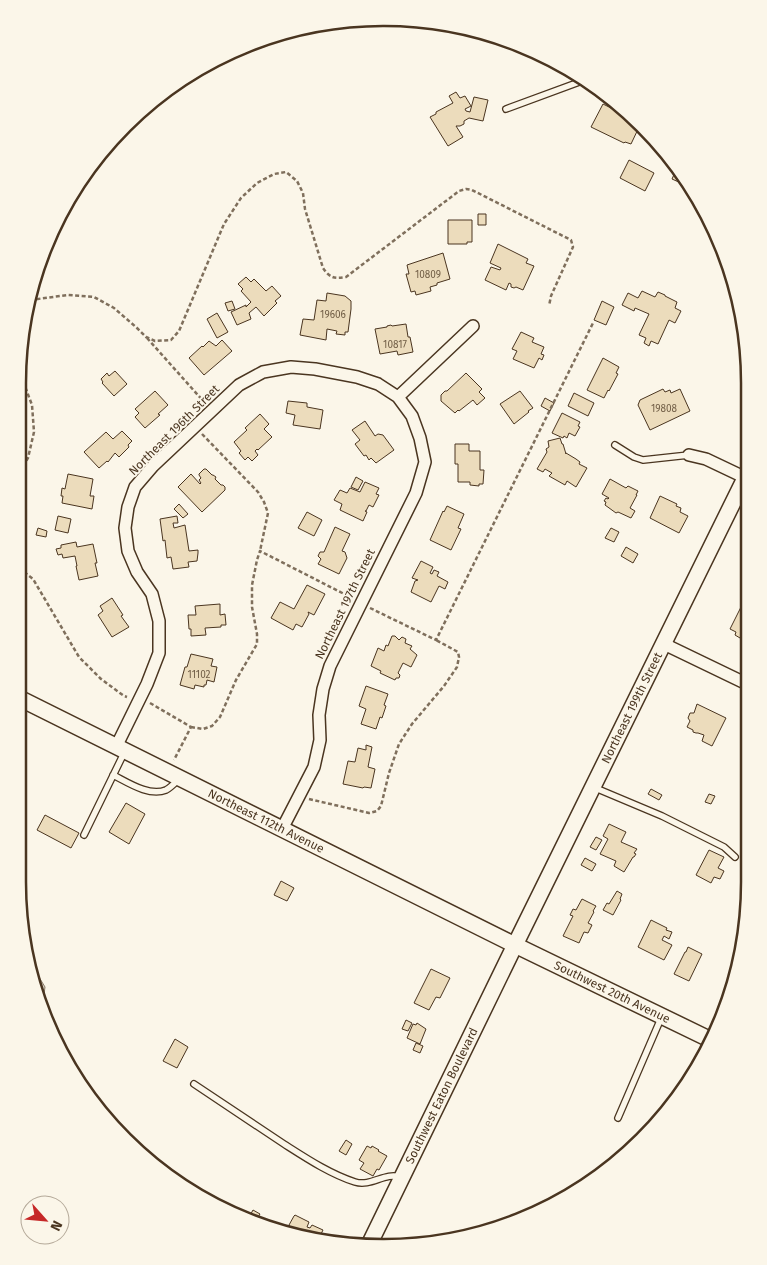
<svg xmlns="http://www.w3.org/2000/svg" width="767" height="1265" font-family="'Fira Sans',sans-serif">
  <style>
    .water { fill: #dcd4c6; stroke: #887966 }
    .building { fill: #ecdcbc; stroke: #4a3520 }
    .lines { fill: none; stroke-linecap: round; stroke-linejoin: round }
    .lane-casing { stroke: #4a3520; stroke-width: 8 }
    .street-casing { stroke: #4a3520; stroke-width: 14 }
    .secondary-casing { stroke: #4a3520; stroke-width: 18 }
    .path { stroke: #7f6f5c; stroke-width: 2.5; stroke-dasharray: 4 2.5; stroke-linecap: butt }
    .lane { stroke: #fbf6e9; stroke-width: 5.5 }
    .street { stroke: #fbf6e9; stroke-width: 11 }
    .secondary { stroke: #fbf6e9; stroke-width: 15 }
    .labels { text-anchor: middle; stroke-width: 4; stroke-linejoin: round; paint-order: stroke }
    .number-label { font-size: 10px; fill: #725f47 }
    .street-label { font-size: 12px; fill: #4a3520; stroke: #fbf6e9 }
    .rim { fill: none; stroke: #4a3520; stroke-width: 2.5 }
  </style>
  <rect width="100%" height="100%" fill="#fbf6e9"/>
  <path class="water" d="M31,964L45,987L42,1009L37,999Z"/>
  <path class="building" d="M456,92L460,98L465,96L471,106L465,109L466,111L470,112L474,97L488,100L483,121L469,118L464,121V124L460,126H456L463,137L448,146L430,117L436,114V112L453,103L449,96Z
    M603,104L635,120L640,125L631,144L625,142L624,143L591,127Z
    M629,160L654,173L645,191L620,178Z
    M677,168L692,188L672,179Z
    M478,214H486V225H478Z
    M448,220H472V242H467V244H448Z
    M498,244L528,259L526,263L534,266L523,290L516,287L514,288L511,287V284L509,283L506,290L485,280L491,267L500,270L501,268L490,263Z
    M443,253L450,279L437,283V285L430,287L431,291L416,295L415,291L411,292L406,274H409L407,265Z
    M246,277L251,282L254,279L266,291L272,286L281,296L275,301L277,303L264,316L256,307L249,313L251,319L237,325L231,312L246,305V307L251,302L241,291L243,289L238,284Z
    M642,291L655,297L658,292L665,295V296L677,302L675,308L681,311L675,323L669,320L658,344L651,341L649,346L644,343L646,338L639,335L649,314L635,308L634,311L622,305L628,293L638,298Z
    M327,293L345,296L351,301V309L348,332H345V335L336,334L337,331L327,329L326,340L300,335L303,319L314,320L317,300L326,301Z
    M232,301L235,309L228,311L225,303Z
    M602,301L614,307L606,325L594,320Z
    M217,313L228,332L217,338L207,319Z
    M406,324L408,337H410L413,352L398,355L397,351L380,354L375,329L387,327V326L391,325L392,326Z
    M521,332L534,338L532,342L544,347L541,354L544,355L542,360L539,358L534,368L513,359L517,351L512,349Z
    M222,340L232,351L204,375L189,358L202,346L203,347L209,341L216,346Z
    M603,358L619,367L616,373L618,374L609,391L608,390L604,398L587,390Z
    M115,371L127,384L114,396L102,383L103,382L101,379L107,373L109,376Z
    M466,373L482,389L479,392L485,398L477,405L473,400L459,411L458,410L455,413L441,401V395L445,391H447Z
    M663,389L665,392L670,390L671,393L680,389L690,411L650,430L638,405L640,400Z
    M155,391L168,405L158,414L160,415L145,428L135,417L139,413L135,409Z
    M520,391L533,408L528,411L529,412L514,424L500,404Z
    M574,393L594,403L588,416L568,406Z
    M545,398L554,403L550,411L541,406Z
    M288,401L307,403V407L323,410L320,429L293,425L295,415L286,413Z
    M562,413L580,422L578,426L580,427L575,436L569,433L567,438L564,436L563,438L552,433Z
    M260,414L269,424L264,429L272,437L258,450L257,449L255,451L258,455L252,461L248,457L245,460L239,453L241,451L234,442L247,430L245,428Z
    M365,421L375,436L378,434L383,435L394,450L376,463L371,458L369,460L366,455L364,456L355,444L360,440L352,430Z
    M122,431L132,441L128,445L129,447L119,457L115,453L108,462L107,461L99,468L84,452L106,432L113,439Z
    M560,438L562,444H563L566,454V453L576,459L580,462L579,464L587,468L576,487L567,481L565,485L549,476L552,473L545,469L543,472L537,469L547,452L546,449L549,447L548,441Z
    M455,444H469V451H480V470H484L483,484H479V486L470,485V482H458V464H455Z
    M204,469H206L212,475H213L216,477L215,479L221,485H223L225,487V490L202,512L178,487L191,474L200,484L201,483L199,480L201,478L199,475V474Z
    M68,474L93,479L90,496H94L92,509L62,503L63,496H61L62,488L65,489Z
    M356,477L363,481L358,490L351,487Z
    M610,479L626,488L628,486L638,491L636,495H637L630,508L635,511L631,518L618,512L616,513L605,505L606,502L604,501L606,498L608,499L609,498L602,494Z
    M365,482L379,488L376,494L379,495L373,507L369,505L366,511H365L367,512L363,521L340,510L342,504L334,500L340,490L347,493L350,488L360,492Z
    M660,496L677,504L676,506L681,508L680,512L688,516L679,533L650,518Z
    M179,504L188,514L183,518L174,509Z
    M447,506L464,514L458,528L461,529L451,550L430,540L443,511L444,512Z
    M307,512L322,520L314,536L298,528Z
    M58,516L71,519L68,533L55,530Z
    M177,516L178,523H173L174,528L185,525L189,551L198,550V553L197,561L188,562L189,567L173,569L171,557L167,558L165,540L163,541L160,519Z
    M335,527L350,534L342,551L345,552L347,558L339,574L318,564L321,559L318,556L320,552H324Z
    M38,528L47,531L46,537L36,535Z
    M611,528L619,532L614,542L605,538Z
    M76,542L77,547L93,544L97,563H95L98,576L79,580L76,566H77L75,556L63,558L62,554L58,555L56,549L61,548V545Z
    M626,547L638,554L633,563L621,556Z
    M421,561L433,567L430,573L432,574L434,570L439,572L437,576L448,582L445,589L439,586L431,602L411,592L415,581L418,580L412,578Z
    M307,585L325,594L314,615L308,612L309,614L302,627L296,624L293,630L271,618L280,602L294,609Z
    M112,598L123,615L121,616L129,627L112,637L98,615L103,611L100,606Z
    M220,604V615L225,614L226,625H221V627L205,628L206,635L191,636V629H189L188,615H196L195,606Z
    M742,605L748,607V645L742,642L745,637L741,635L740,638L735,635L736,632L730,629Z
    M392,636H395L399,640L402,637L406,639L405,643L412,646L410,649L417,655L411,667L403,663L398,673L400,675L399,678H396L395,680L380,673L381,671L371,666L378,648L384,651L386,645L388,646Z
    M191,654L213,659L211,666L217,667L214,682L207,680L206,685H204V687L195,685L194,689L180,685L185,667H187Z
    M366,686L388,694L384,705L386,706L382,718L380,717L376,729L361,724L366,709L359,706Z
    M697,704L726,718L712,746L702,741L704,735L698,733H696L693,732V730L687,727L690,721L688,718L690,713H694Z
    M366,745L372,747L368,767L375,769L371,788L364,787L363,788L343,784L348,761L355,762L358,748L366,750Z
    M651,789L662,795L659,800L648,794Z
    M709,794L715,796L711,804L705,802Z
    M126,803L145,814L129,844L109,832Z
    M45,815L79,833L71,848L37,830Z
    M609,824L626,832L621,842L637,849L634,853L636,854L634,857H633L624,872L614,866L616,861L600,854L608,839L603,836Z
    M596,837L602,840L596,850L590,847Z
    M709,850L724,857L718,868L724,871L720,879L714,877L711,883L696,875Z
    M585,858L596,864L592,871L581,865Z
    M281,881L294,888L287,901L274,895Z
    M617,891L622,894L620,899L621,900L613,915L603,910L607,903L609,904Z
    M582,899L596,906L593,911L594,912L588,923L592,925L588,933L584,932L579,943L563,936L573,916L570,915L573,909L576,910Z
    M651,920L667,928L666,930L672,932L669,939L664,936L662,940L672,945L664,960L638,947Z
    M688,947L702,954L689,981L674,974L685,952H686Z
    M431,969L450,978L440,998L436,997L429,1010L414,1003Z
    M406,1020L412,1023L408,1031L402,1029Z
    M417,1023L426,1029L420,1044L407,1038L413,1024L416,1025Z
    M175,1039L188,1047L177,1068L163,1061Z
    M416,1043L423,1046L420,1053L413,1050Z
    M346,1140L352,1144L346,1155L339,1151Z
    M367,1146L371,1148L372,1146L379,1150L378,1151L387,1156L379,1170L377,1169L373,1176L360,1169L364,1163L359,1160Z
    M253,1210L260,1214L255,1222L248,1219Z
    M295,1215L309,1222L307,1227L310,1228L312,1225L323,1230L321,1234L332,1239L294,1233L295,1231L291,1229L289,1225L294,1216Z"/>
  <g class="lines">
    <g class="lane-casing">
      <path id="lane" d="M506,109L582,81H587
        M615,445L634,457L643,460L689,455
        M113,775C127,782 149,797 166,790C170,788 175,783 178,780
        M593,787L662,816L724,847L735,857
        M84,835L125,751
        M194,1084C224,1104 254,1124 284,1144C306,1158 330,1174 355,1182C371,1187 385,1172 400,1177
        M618,1118L662,1016"/>
    </g>
    <g class="street-casing">
      <path id="street" d="M398,397L473,326
        M689,455L706,459L746,478
        M664,644L747,684
        M116,747L147,684L159,653V621L152,594L137,572L128,551L125,528L128,507L135,487L153,466L239,385L263,372L291,367L315,369L357,377L378,384L398,397L412,416L420,438L425,462L416,493L330,666L323,689L319,715L320,740L314,767L282,829"/>
    </g>
    <g class="secondary-casing">
      <g id="secondary">
        <path id="s1" d="M19,698L515,945L711,1040"/>
        <path id="s2" d="M369,1245L515,945L748,472"/>
      </g>
    </g>
    <path class="path" d="M30,300L68,295L94,297L114,308L136,327L146,337L155,341L171,340L179,331L224,224L241,198L257,183L274,174L286,172L297,181L303,193L305,209L323,268C330,278 334,279 346,277L459,191L466,189L472,190L571,240L573,247L551,296L549,306
      M147,338L205,403
      M202,434L258,492L264,502L268,513L260,551
      M20,472L28,458L34,432L32,405L20,373
      M19,568L33,579L79,657L101,679L124,696L127,697
      M370,608L436,640L593,323
      M150,703L191,727L174,760
      M191,727L203,729L212,726L220,717L236,680L257,644V634L252,607V585L257,560L260,551L352,598
      M309,799L369,813L377,811L381,806L389,773L399,744L412,724L444,686L457,667L459,657L458,652L436,640"/>
    <use href="#lane" class="lane"/>
    <use href="#street" class="street"/>
    <use href="#secondary" class="secondary"/>
  </g>
  <g class="labels">
    <g class="number-label">
      <text x="428" y="278">10809</text>
      <text x="333" y="318">19606</text>
      <text x="395" y="348">10817</text>
      <text x="664" y="412">19808</text>
      <text x="199" y="678">11102</text>
    </g>
    <g class="street-label">
      <text transform="translate(174 430) rotate(-45)" y="4">Northeast 196th Street</text>
      <text transform="translate(345 604) rotate(-64)" y="4">Northeast 197th Street</text>
      <text dy="4" stroke="none"><textPath href="#s2" startOffset="598">Northeast 199th Street</textPath></text>
      <text dy="4" stroke="none"><textPath href="#s1" startOffset="276">Northeast 112th Avenue</textPath></text>
      <text dy="4" stroke="none"><textPath href="#s1" startOffset="662">Southwest 20th Avenue</textPath></text>
      <text dy="4" stroke="none"><textPath href="#s2" startOffset="166">Southwest Eaton Boulevard</textPath></text>
    </g>
  </g>
  <path d="M0 0H767V1265H0ZM383 26H384A357 357 0 0 1 741 383V882A357 357 0 0 1 384 1239H383A357 357 0 0 1 26 882V383A357 357 0 0 1 383 26Z" fill="#fbf6e9" fill-rule="evenodd"/>
  <path class="rim" d="M383 26H384A357 357 0 0 1 741 383V882A357 357 0 0 1 384 1239H383A357 357 0 0 1 26 882V383A357 357 0 0 1 383 26Z"/>
  <g transform="translate(45 1220) rotate(117)"><circle r="24" fill="#fbf6e9" stroke="#b4a999"/>
  <path d="M0-4L9 19L0 12L-9 19Z" fill="#c62828"/>
  <text y="-8" font-size="14" font-weight="bold" text-anchor="middle" fill="#4a3520">N</text>
  </g>
</svg>
